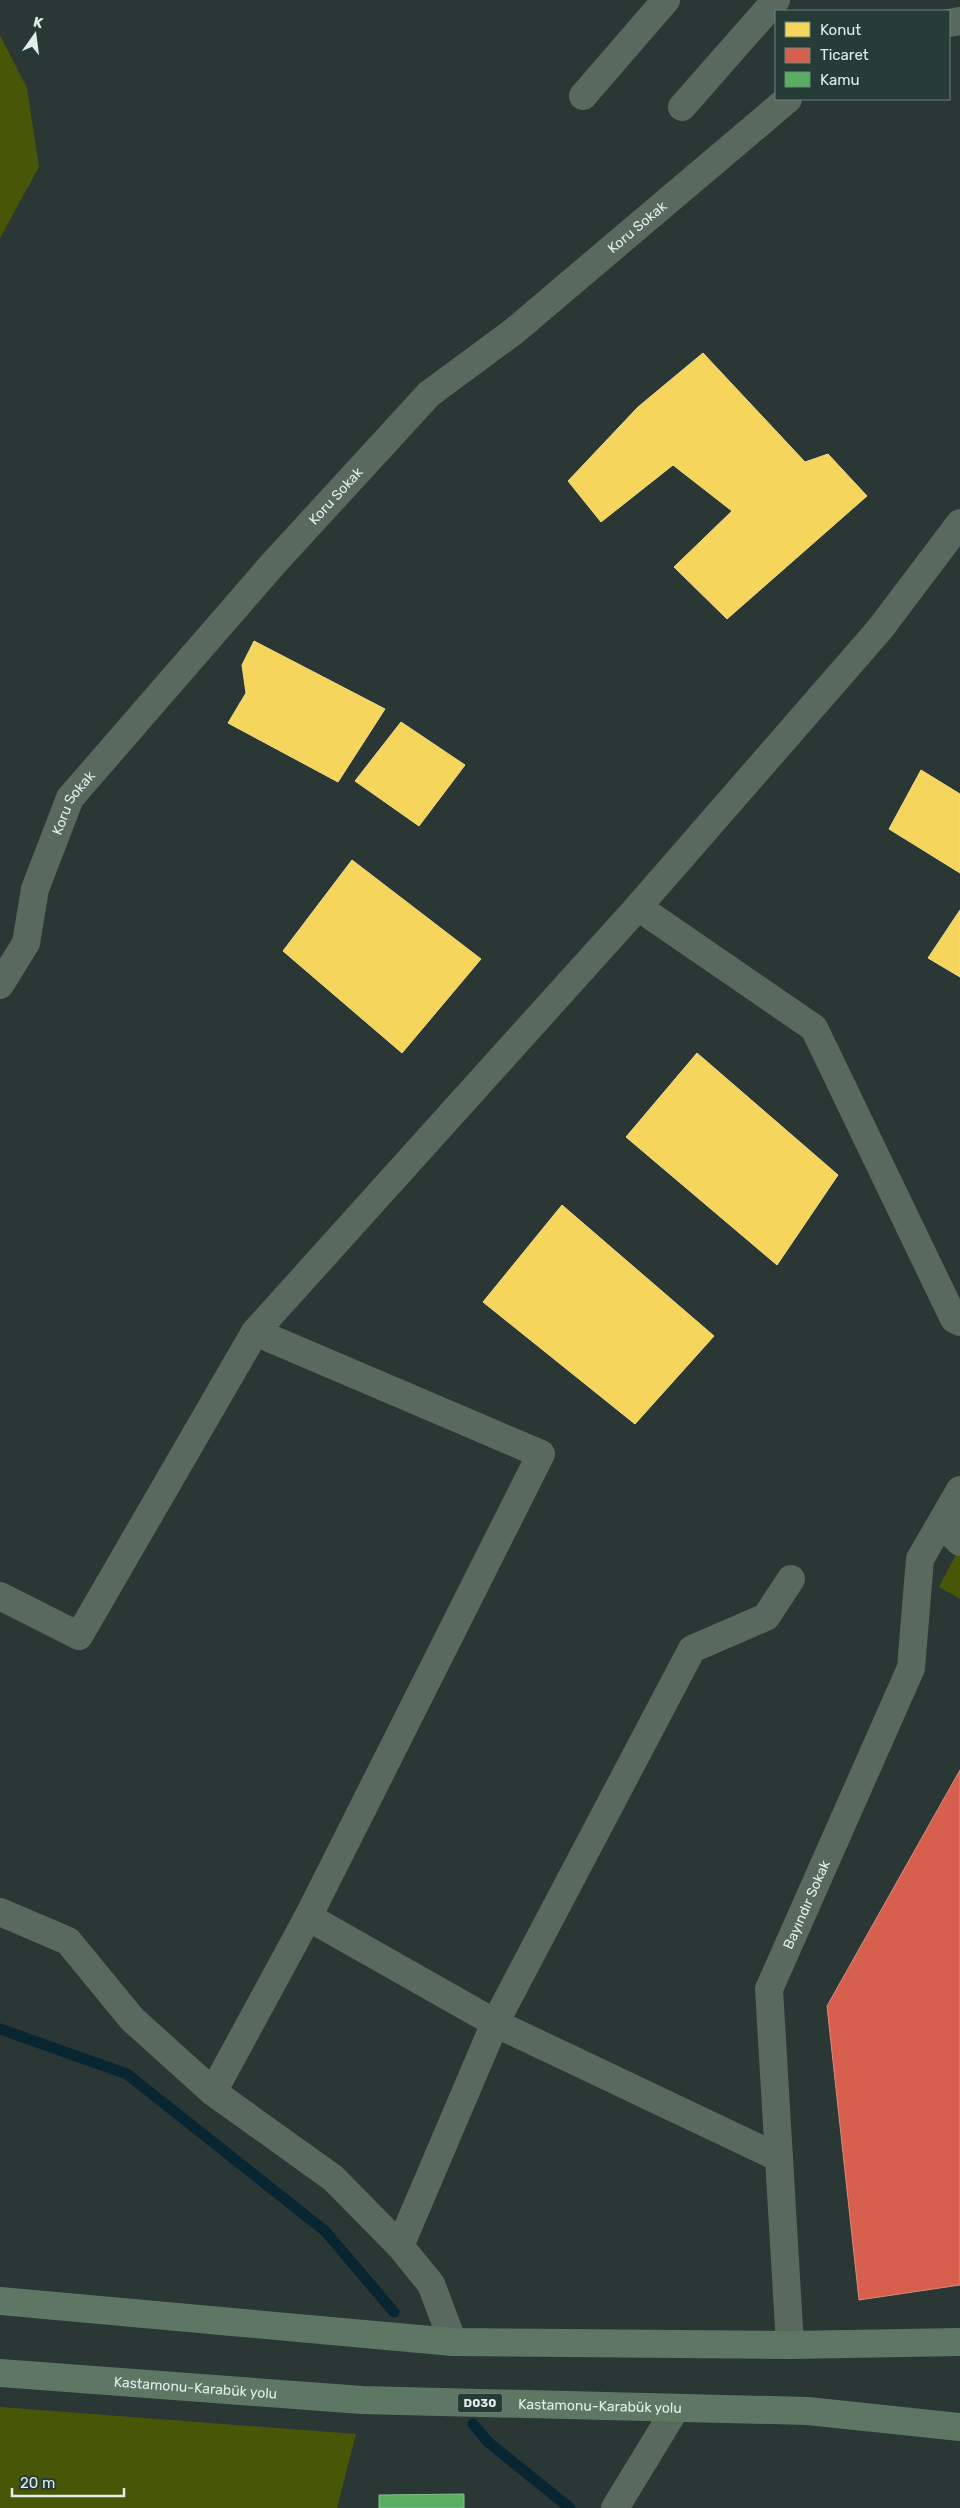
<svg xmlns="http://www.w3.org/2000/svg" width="960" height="2508" font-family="Rubik,sans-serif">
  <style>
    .green { fill: #475707 }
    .homes { fill: #f6d55c; stroke: #efdc86 }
    .shops { fill: #d6604d; stroke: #d98a7c }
    .public { fill: #5aae61; stroke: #82c18a }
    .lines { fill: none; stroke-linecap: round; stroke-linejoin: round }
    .stream { stroke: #082632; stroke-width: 11 }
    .minor { stroke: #59695d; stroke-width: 28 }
    .highway { stroke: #5e7764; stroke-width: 28 }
    .labels { text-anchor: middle; stroke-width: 5; stroke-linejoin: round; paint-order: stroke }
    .shield { fill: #263c36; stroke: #a8b8b3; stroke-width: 1 }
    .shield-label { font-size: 12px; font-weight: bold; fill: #e0ede9 }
    .street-label { font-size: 14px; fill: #e0ede9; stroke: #263c36 }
  </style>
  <rect width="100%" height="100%" fill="#2b3734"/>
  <path class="green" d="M0,35L27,88L39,167L0,238Z
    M960,1547V1599L939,1587Z
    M0,2407L356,2434L337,2508H0Z"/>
  <path class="homes" d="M703,353L805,462L828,454L867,496L727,619L674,567L732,511L673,465L601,522L568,481L638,407Z
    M254,641L385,709L338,782L228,723L246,693L242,665Z
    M401,722L465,765L419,826L355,781Z
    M921,770L960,794V873L889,829Z
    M352,860L481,959L402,1053L283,951Z
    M960,910V977L928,958Z
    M697,1053L838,1175L777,1265L626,1137Z
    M562,1205L714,1336L635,1424L483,1302Z"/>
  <path class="shops" d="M960,1770V2285L859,2300L827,2006Z"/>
  <path class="public" d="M464,2494V2508H379V2495Z"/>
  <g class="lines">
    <path class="stream" d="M0,2029L127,2074L325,2231L394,2312
      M473,2424L488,2442L570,2508"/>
    <g class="minor">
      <path d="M949,23L960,21"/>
      <path d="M583,96L666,0"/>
      <path d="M682,107L776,0"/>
      <path d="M638,907L814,1028L954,1319L960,1322"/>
      <path id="s1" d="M0,985L26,943L35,889L70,798L273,564L429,394L513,332L788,99"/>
      <path d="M960,1518L951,1533L960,1542"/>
      <path d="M0,1596L79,1636L255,1332"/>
      <path d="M0,1912L68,1941L132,2019L213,2092L333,2178L400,2246L431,2284L453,2342"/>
      <path d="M308,1917L495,2023L779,2158"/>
      <path d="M213,2092L308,1917L541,1454L255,1332L638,907L880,629L960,523"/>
      <path d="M400,2246L495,2023L692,1649L766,1617L791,1579"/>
      <path id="s2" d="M790,2345L769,1989L911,1668L920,1559L960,1490"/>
      <path d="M615,2508L676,2408"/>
    </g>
    <g class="highway">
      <path d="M0,2301L453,2342L790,2345L960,2342"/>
      <path id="s3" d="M0,2373L362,2400L808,2411L960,2427"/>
    </g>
  </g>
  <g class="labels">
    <rect class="shield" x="457.5" y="2393.5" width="45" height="19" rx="4"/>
    <g class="shield-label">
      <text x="480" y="2407">D030</text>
    </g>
    <g class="street-label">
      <text dy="5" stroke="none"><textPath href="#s1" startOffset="1009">Koru Sokak</textPath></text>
      <text dy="5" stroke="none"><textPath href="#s1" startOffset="604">Koru Sokak</textPath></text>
      <text dy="5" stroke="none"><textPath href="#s1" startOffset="199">Koru Sokak</textPath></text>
      <text dy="5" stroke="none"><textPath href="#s2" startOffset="449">Bayındır Sokak</textPath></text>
      <text dy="5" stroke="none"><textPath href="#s3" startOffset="196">Kastamonu-Karabük yolu</textPath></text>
      <text dy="5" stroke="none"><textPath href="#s3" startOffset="601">Kastamonu-Karabük yolu</textPath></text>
    </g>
  </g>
  <rect x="775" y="10" width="175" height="90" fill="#263c36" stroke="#70837e"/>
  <rect x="785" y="22" width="25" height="15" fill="#f6d55c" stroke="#70837e"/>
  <text x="820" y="35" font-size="15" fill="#e0ede9">Konut</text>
  <rect x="785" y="48" width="25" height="15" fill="#d6604d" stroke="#70837e"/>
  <text x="820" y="60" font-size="15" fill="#e0ede9">Ticaret</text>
  <rect x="785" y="72" width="25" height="15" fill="#5aae61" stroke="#70837e"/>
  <text x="820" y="85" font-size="15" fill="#e0ede9">Kamu</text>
  <g transform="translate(35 35) rotate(14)" stroke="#263c36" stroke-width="4" paint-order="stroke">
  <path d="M0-4L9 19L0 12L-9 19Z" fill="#e0ede9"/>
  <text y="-8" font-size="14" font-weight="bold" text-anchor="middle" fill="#e0ede9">K</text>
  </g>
  <path d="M12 2488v8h112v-8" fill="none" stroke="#e0ede9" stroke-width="2.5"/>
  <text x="20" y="2488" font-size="15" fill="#e0ede9" stroke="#263c36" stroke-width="4" paint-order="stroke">20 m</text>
</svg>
